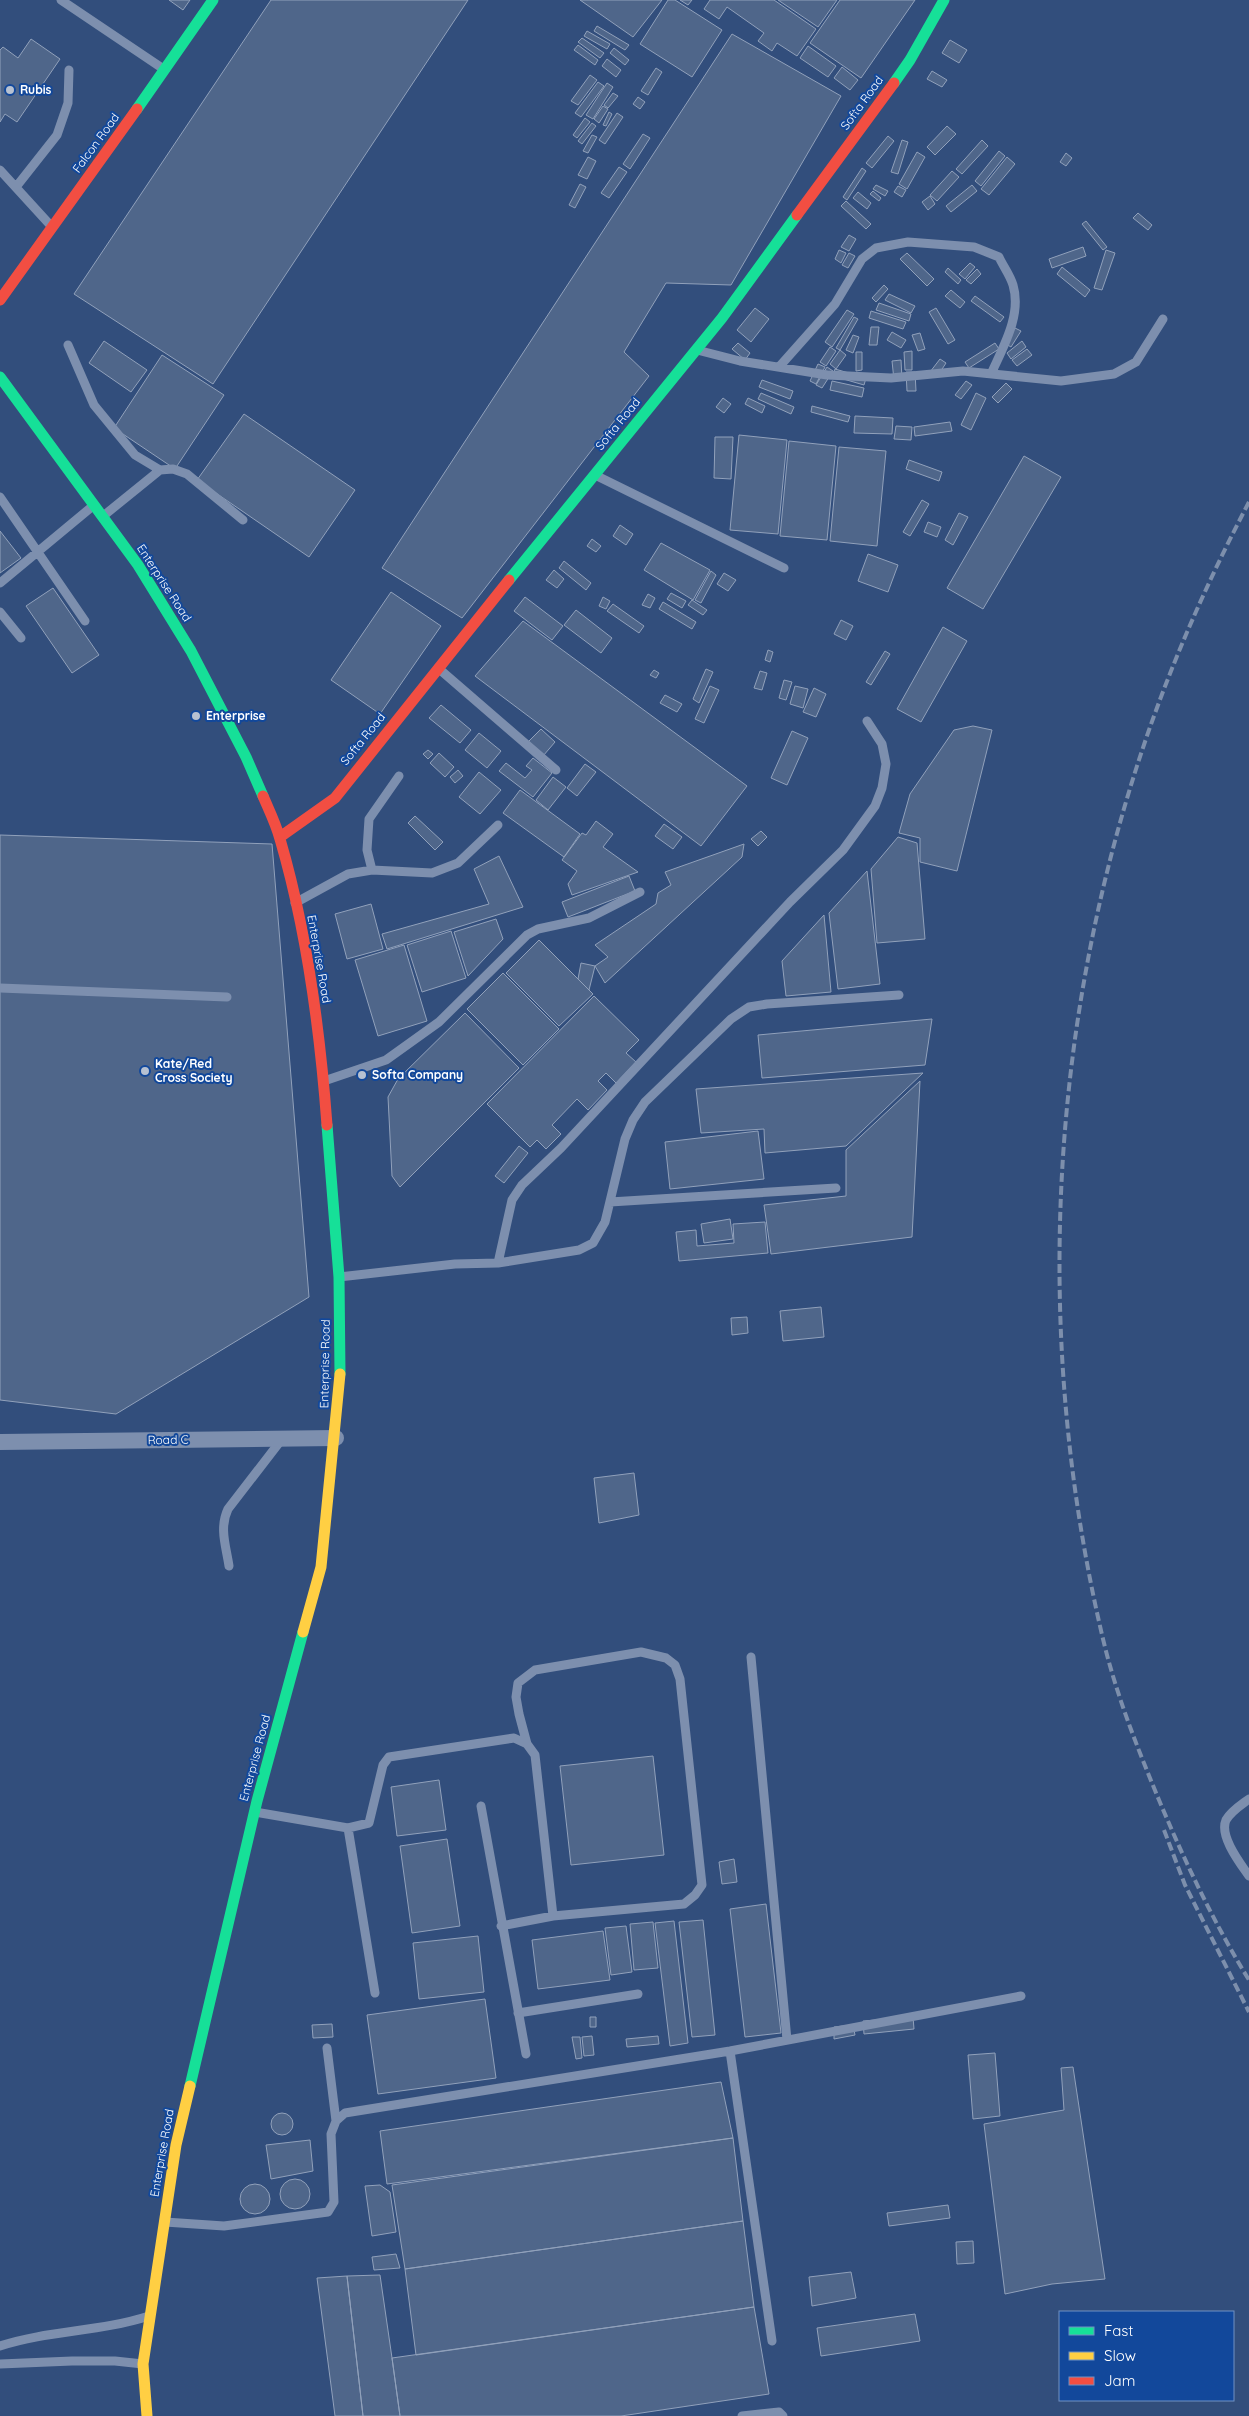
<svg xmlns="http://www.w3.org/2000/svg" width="1249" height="2416" font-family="Quicksand,sans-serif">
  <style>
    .building { fill: #4f668a; stroke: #91a1bb }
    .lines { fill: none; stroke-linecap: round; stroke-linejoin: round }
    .lane { stroke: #7d8fae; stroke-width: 9 }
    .street { stroke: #7d8fae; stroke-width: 16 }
    .fast { stroke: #16e098; stroke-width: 11 }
    .slow { stroke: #ffcf43; stroke-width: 11 }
    .jam { stroke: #f24e42; stroke-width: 11 }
    .rail { stroke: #7d8fac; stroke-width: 4; stroke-dasharray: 9 4; stroke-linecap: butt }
    .poi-dot { fill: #b7c1d1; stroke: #12489b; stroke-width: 2 }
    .labels { text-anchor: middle; stroke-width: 4; stroke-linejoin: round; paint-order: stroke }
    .poi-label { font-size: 12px; font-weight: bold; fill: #fff; stroke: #12489b; text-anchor: start }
    .street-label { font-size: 12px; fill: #fff; stroke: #12489b }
  </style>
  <rect width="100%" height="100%" fill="#324e7c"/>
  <path class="building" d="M169,0H190L183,10Z
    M271,0H468L213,384L74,294Z
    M580,0H662L633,37Z
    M668,0H675L722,30L692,77L640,44Z
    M680,0H692L688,5Z
    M710,0H774L816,29L797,56L777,43L772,51L758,41L764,33L727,7L719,19L704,9Z
    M778,0H837L818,27Z
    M840,0H915L861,78L810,43Z
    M597,26L629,45L625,50L594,31Z
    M587,31L610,44L607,49L584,36Z
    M732,34L841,96L731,285L666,283L624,352L649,376L462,618L382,568Z
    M582,38L604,53L600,58L578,42Z
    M31,39L60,59L17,122L5,114L0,122V50L3,47L18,58Z
    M950,40L967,50L959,63L942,53Z
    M578,45L598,60L595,65L574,50Z
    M808,46L836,66L828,77L800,58Z
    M614,48L629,60L625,65L610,53Z
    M607,59L621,70L616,77L602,66Z
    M842,67L858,80L850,90L834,78Z
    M656,68L662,72L648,95L641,91Z
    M932,71L947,80L942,87L927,79Z
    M590,75L597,80L578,105L571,101Z
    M598,82L604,86L581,117L575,113Z
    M607,83L613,87L593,119L586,115Z
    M613,93L618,96L608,108L604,105Z
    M638,97L645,102L640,109L633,104Z
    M603,106L608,109L599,123L594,119Z
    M609,112L612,114L606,126L603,125Z
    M617,113L623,117L605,144L599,140Z
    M585,118L590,122L577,138L573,135Z
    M592,123L596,126L582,144L578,141Z
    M947,126L956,134L935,155L927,147Z
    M643,134L650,138L630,169L623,164Z
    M592,135L597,137L588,153L583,151Z
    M888,136L894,141L872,168L866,163Z
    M902,140L908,142L898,174L891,172Z
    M982,140L988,146L962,174L956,169Z
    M999,151L1005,156L981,186L975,181Z
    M917,152L925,157L907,189L899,184Z
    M1066,153L1072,158L1066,166L1060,162Z
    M588,157L596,161L587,179L578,175Z
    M1007,157L1015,164L989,195L981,189Z
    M619,167L627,172L609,198L601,193Z
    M862,168L866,171L847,200L843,197Z
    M952,171L959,177L937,201L930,195Z
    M580,184L586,187L575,208L569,205Z
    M876,185L888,191L885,196L873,189Z
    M972,185L977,191L951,212L946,206Z
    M898,186L906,190L902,197L894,192Z
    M873,191L881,198L879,201L870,194Z
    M858,192L871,203L867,209L853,198Z
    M930,196L935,204L928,210L922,202Z
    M846,201L871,224L866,229L841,206Z
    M1138,213L1152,225L1148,230L1133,218Z
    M1086,221L1107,247L1103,250L1082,224Z
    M849,235L856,239L849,251L841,247Z
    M1083,247L1086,256L1052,268L1049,259Z
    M839,250L846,253L841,263L835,259Z
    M1106,250L1115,253L1102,290L1094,288Z
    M849,253L855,256L848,268L842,265Z
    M907,253L934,279L927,286L900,259Z
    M970,263L975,267L965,279L959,274Z
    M1062,267L1090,290L1085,297L1057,274Z
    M948,268L961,280L958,284L945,272Z
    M977,269L981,274L971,284L966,280Z
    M884,285L888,289L876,302L872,298Z
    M951,290L965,302L960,308L945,296Z
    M889,294L915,306L911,313L885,300Z
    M975,296L1004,317L1000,322L971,301Z
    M879,303L911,314L909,321L876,310Z
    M755,308L769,319L751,342L737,330Z
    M936,308L955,340L948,344L929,312Z
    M847,310L854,314L832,347L825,342Z
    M871,311L906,322L903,329L869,318Z
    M854,317L858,319L840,350L836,348Z
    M871,327H879L877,345H869Z
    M1015,328L1021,331L1011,347L1006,344Z
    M892,332L906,340L901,348L887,340Z
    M920,333L925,349L918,351L912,335Z
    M853,335L859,337L853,353L846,350Z
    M104,341L147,370L131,392L89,363Z
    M1022,341L1026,347L1011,359L1007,353Z
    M738,343L750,353L745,360L732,349Z
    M995,343L999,349L969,368L965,362Z
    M830,347L836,351L826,366L820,362Z
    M1027,349L1032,355L1017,366L1012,360Z
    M840,350L846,355L836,369L830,364Z
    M912,351V370H905L904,352Z
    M856,352H862V370L856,371Z
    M162,355L224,395L175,469L114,428Z
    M940,359L946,363L937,377L930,372Z
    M901,360L902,379L894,380L892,361Z
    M818,364L825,367L816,384L810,381Z
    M827,367L833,371L822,388L816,385Z
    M835,369L866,378L864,385L833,376Z
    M906,372H915L916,391H907Z
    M762,380L793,391L790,399L759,387Z
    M832,381L864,388L862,397L830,390Z
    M966,381L972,385L961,399L955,395Z
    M1006,383L1012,389L998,403L992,397Z
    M761,393L794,407L791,414L758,399Z
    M976,393L986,398L971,430L961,425Z
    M723,398L731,404L724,413L716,407Z
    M748,398L765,406L762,413L745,404Z
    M812,406L850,416L848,422L811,412Z
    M244,414L355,490L309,557L197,480Z
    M855,416L893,418L892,434L854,433Z
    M950,422L952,431L915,436L914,427Z
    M896,426L912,427L911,440L894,439Z
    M739,435L787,440L778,534L730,530Z
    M715,437H733L731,479L714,478Z
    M789,441L836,446L827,540L780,536Z
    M839,447L886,451L877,546L830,541Z
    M1024,456L1061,477L983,609L947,588Z
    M909,460L942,472L939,481L906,469Z
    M922,500L929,504L910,536L903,532Z
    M959,513L968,517L953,545L945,540Z
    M928,522L941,527L937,537L924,532Z
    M620,525L633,534L626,545L613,536Z
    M0,531L21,558L0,573Z
    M592,539L601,546L596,552L587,546Z
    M661,543L710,570L693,600L644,570Z
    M868,554L898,565L888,592L858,581Z
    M564,561L591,583L586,590L559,568Z
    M554,570L564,579L557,588L546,580Z
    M711,571L716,575L701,603L695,600Z
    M724,573L736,580L728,591L717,584Z
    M53,588L99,655L72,673L26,606Z
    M391,592L441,626L380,714L331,680Z
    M671,593L686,601L682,608L667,599Z
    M648,594L655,598L650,608L642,605Z
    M525,597L563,626L552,640L514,611Z
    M603,597L610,601L606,609L599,606Z
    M692,600L707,610L703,615L688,605Z
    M663,602L696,622L692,629L659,609Z
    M613,604L644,626L639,633L607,611Z
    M576,610L612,638L601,653L564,625Z
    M841,620L853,626L846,640L834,634Z
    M523,621L747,786L701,846L475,676Z
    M943,627L967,641L921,722L897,709Z
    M768,650L773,652L770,662L765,660Z
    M885,651L890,654L871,685L866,682Z
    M706,669L713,672L699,703L693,699Z
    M654,670L659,673L656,678L650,675Z
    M760,671L767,673L762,690L754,688Z
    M784,680L792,682L786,700L779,698Z
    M710,686L719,690L704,723L695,719Z
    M795,686L808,689L803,708L790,704Z
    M814,688L826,694L816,717L803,712Z
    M665,695L682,704L677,712L660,703Z
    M441,705L471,730L460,743L429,718Z
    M973,726L992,730L957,871L920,862V838L899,833L910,794L954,730Z
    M541,729L555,742L543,756L528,742Z
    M792,731L808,738L787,785L771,778Z
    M479,733L501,751L487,768L465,750Z
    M428,750L433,754L428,759L423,754Z
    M439,753L454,767L445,777L430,763Z
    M533,758L552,773L533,797L499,771L506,763L525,778L532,770L526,766Z
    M585,764L596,772L577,796L567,788Z
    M458,770L463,776L455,783L450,777Z
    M479,772L501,790L480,814L459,797Z
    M553,777L566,787L548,810L536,800Z
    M520,790L580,834L564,857L503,813Z
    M415,816L443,842L435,850L408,823Z
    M596,821L613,834L603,847L638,872L572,895L568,884L577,871L562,860L582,833L586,835Z
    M664,824L682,837L673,849L655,836Z
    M761,831L767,837L758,846L751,839Z
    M0,835L272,844L309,1297L116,1414L0,1400Z
    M898,837L917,843L925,939L877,943L871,869Z
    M744,844L742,857L605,983L595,966L608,957L595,945L656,904L658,893L671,885L665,872Z
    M499,856L523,907L387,949L382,934L489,904L474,869Z
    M867,871L880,984L838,989L829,913Z
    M629,876L635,891L568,917L562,902Z
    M371,904L383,949L347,959L335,914Z
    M824,915L831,992L786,996L782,961Z
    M496,919L503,939L468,976L454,932Z
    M451,931L466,978L422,992L407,945Z
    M539,940L593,994L559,1026L506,973Z
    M404,945L427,1021L378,1036L355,960Z
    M581,963L595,966L589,990L578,979Z
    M503,973L559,1029L523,1065L467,1009Z
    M594,996L639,1040L626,1053L636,1062L616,1083L606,1073L598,1081L607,1090L588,1110L577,1099L552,1125L561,1134L546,1149L537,1140L530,1147L487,1104Z
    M465,1013L519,1068L400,1187L392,1176L388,1097L398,1079Z
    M932,1019L925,1065L762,1078L758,1035Z
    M923,1073L846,1146L765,1153L764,1129L701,1133L696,1089Z
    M920,1081L912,1237L771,1254L764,1205L846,1196V1150Z
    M758,1131L764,1179L670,1189L665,1142Z
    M519,1146L528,1153L504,1183L495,1176Z
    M730,1219L733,1239L704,1243L701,1224Z
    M765,1222L768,1253L679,1261L676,1232L696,1230L697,1246L734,1243L733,1224Z
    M821,1307L824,1337L783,1341L780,1311Z
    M747,1317L748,1333L732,1335L731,1318Z
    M634,1473L639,1515L599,1523L594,1478Z
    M653,1756L664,1855L571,1865L560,1766Z
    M439,1780L446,1830L397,1836L391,1787Z
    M447,1839L460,1926L412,1933L400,1846Z
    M734,1859L737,1882L722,1884L719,1862Z
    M766,1904L781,2033L745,2037L730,1909Z
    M703,1920L715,2035L692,2037L679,1922Z
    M674,1921L688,2043L670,2046L655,1923Z
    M653,1922L658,1968L634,1970L630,1924Z
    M626,1926L632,1972L611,1975L605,1928Z
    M603,1931L610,1980L538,1989L532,1940Z
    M478,1936L484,1992L419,1999L413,1943Z
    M485,1999L496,2078L378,2094L367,2015Z
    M590,2017H596V2027H590Z
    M913,2017L914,2029L864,2034L863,2021Z
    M332,2024L333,2037L313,2038L312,2025Z
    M853,2025L855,2035L834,2039V2027Z
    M592,2036L594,2055L584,2056L582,2037Z
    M658,2036L659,2044L627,2047L626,2039Z
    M572,2037H580L582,2058L576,2059Z
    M995,2053L1000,2116L973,2119L968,2055Z
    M1073,2067L1105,2279L1052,2284L1005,2294L984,2124L1064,2110L1061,2068Z
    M721,2082L733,2138L387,2184L380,2131Z
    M271 2124a11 11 0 1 1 22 0a11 11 0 1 1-22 0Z
    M733,2138L743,2221L405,2269L392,2185Z
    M310,2140L313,2171L271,2179L266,2145Z
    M280 2194a15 15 0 1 1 30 0a15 15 0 1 1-30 0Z
    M240 2199a15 15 0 1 1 30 0a15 15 0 1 1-30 0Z
    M380,2185L390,2192L396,2232L372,2236L365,2186Z
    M948,2205L950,2218L889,2226L887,2213Z
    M743,2221L754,2307L416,2355L405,2269Z
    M973,2241L974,2263L957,2264L956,2242Z
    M396,2254L400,2268L374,2270L372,2257Z
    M851,2272L856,2298L812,2306L809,2277Z
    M380,2275L392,2358L400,2416H363L347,2276Z
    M347,2276L363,2416H335L317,2278Z
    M754,2307L769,2394L621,2416H400L392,2358Z
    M915,2314L920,2341L821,2356L817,2328Z"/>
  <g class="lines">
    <path class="lane" d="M61,0L165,70
      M0,170L52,227
      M16,187L57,135L68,103L69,70
      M68,345L94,405L135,455L160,470
      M697,350L740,361L827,375L891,378L963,371L1061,381L1114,374L1136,362L1163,319
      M779,367L835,304L862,259L876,248L908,242L974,247L999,257C1003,266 1010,275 1013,285C1022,315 1003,347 991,374
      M595,475L784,568
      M0,497L85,621
      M102,517L160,470L173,469L187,474L243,520
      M0,583L94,505
      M0,612L21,638
      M438,668L556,770
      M372,870L367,850L369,819L399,776
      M295,903L348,874L372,870L432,873L458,863L498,825
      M0,988L227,997
      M324,1081L386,1060L439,1022L527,935L538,929L589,918L640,892
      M610,1202L836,1188
      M498,1263L512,1200L522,1185L561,1148L790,902L843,850L875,806L882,788L886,764L882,744L867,721
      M339,1277L455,1264L498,1263L579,1250L593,1243L605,1222L625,1139L633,1120L645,1102L731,1019L749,1007L767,1004L899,995
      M229,1566C226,1546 219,1528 228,1509L282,1439
      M751,1657L787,2040
      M1249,1799C1241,1805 1231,1811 1226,1820C1219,1836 1240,1863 1249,1876
      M481,1806L526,2054
      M255,1812L348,1828L369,1823L383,1765L389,1757L514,1738L527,1744L535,1755L553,1916
      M348,1828L375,1993
      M501,1926L553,1916L684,1904L695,1895L702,1885L680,1679L675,1665L666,1658L641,1652L535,1670L518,1683L516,1697L519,1714L527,1744
      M518,2013L638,1994
      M327,2048L336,2121
      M730,2051L772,2341
      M165,2222L224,2226L328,2212L334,2202L331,2134L336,2121L345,2113L730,2051L1021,1996
      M0,2346C49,2330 100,2332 149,2316
      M0,2364L72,2361H115L143,2364
      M742,2416L779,2412L783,2416"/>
    <path class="street" d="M0,1442L336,1438"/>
    <path class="fast" d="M894,83L910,60L944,0
      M137,109L213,0
      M0,377L138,565L191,651L246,757L263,796
      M509,580L722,318L797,215
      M327,1125L339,1277L340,1374
      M190,2086L257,1801L303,1632"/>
    <path class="slow" d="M303,1632L321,1567L340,1374
      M147,2416L143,2364L176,2145L190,2086"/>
    <path class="jam" d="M797,215L894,83
      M0,300L137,109
      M263,796C269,810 276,824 280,839C307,931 320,1030 327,1125
      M280,837L335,798L509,580"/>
    <path class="rail" d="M1249,502C1205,586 1166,675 1137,766C1047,1047 1035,1351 1103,1639C1116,1694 1137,1747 1159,1800C1185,1862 1214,1923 1249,1980
      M1164,1830L1185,1885L1249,2012"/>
  </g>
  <g class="poi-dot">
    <circle cx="10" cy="90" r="5"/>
    <circle cx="196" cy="716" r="5"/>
    <circle cx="145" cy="1071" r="5"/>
    <circle cx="362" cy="1075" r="5"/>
  </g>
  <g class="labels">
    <g class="poi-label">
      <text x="20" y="94">Rubis</text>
      <text x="206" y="720">Enterprise</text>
      <text x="155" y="1068">Kate/Red<tspan x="155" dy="14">Cross Society</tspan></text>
      <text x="372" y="1079">Softa Company</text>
    </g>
    <g class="street-label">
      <text transform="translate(862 103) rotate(-54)" y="4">Softa Road</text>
      <text transform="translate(96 143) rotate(-54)" y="4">Falcon Road</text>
      <text transform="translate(618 424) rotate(-51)" y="4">Softa Road</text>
      <text transform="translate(164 583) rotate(57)" y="4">Enterprise Road</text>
      <text transform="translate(363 739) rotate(-51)" y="4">Softa Road</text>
      <text transform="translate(319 959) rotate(80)" y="4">Enterprise Road</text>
      <text transform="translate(325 1364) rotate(-89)" y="4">Enterprise Road</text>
      <text transform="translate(168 1440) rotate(-1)" y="4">Road C</text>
      <text transform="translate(255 1758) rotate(-75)" y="4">Enterprise Road</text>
      <text transform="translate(162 2153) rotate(-80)" y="4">Enterprise Road</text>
    </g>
  </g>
  <rect x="1059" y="2311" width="175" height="90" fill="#12489b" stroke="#7191c3"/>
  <rect x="1069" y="2327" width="25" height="8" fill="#16e098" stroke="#7191c3"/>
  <text x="1104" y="2336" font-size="15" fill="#ffffff">Fast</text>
  <rect x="1069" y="2352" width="25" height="8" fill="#ffcf43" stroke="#7191c3"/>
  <text x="1104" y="2361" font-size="15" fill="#ffffff">Slow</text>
  <rect x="1069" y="2377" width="25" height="8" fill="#f24e42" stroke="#7191c3"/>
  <text x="1104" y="2386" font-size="15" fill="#ffffff">Jam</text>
</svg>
